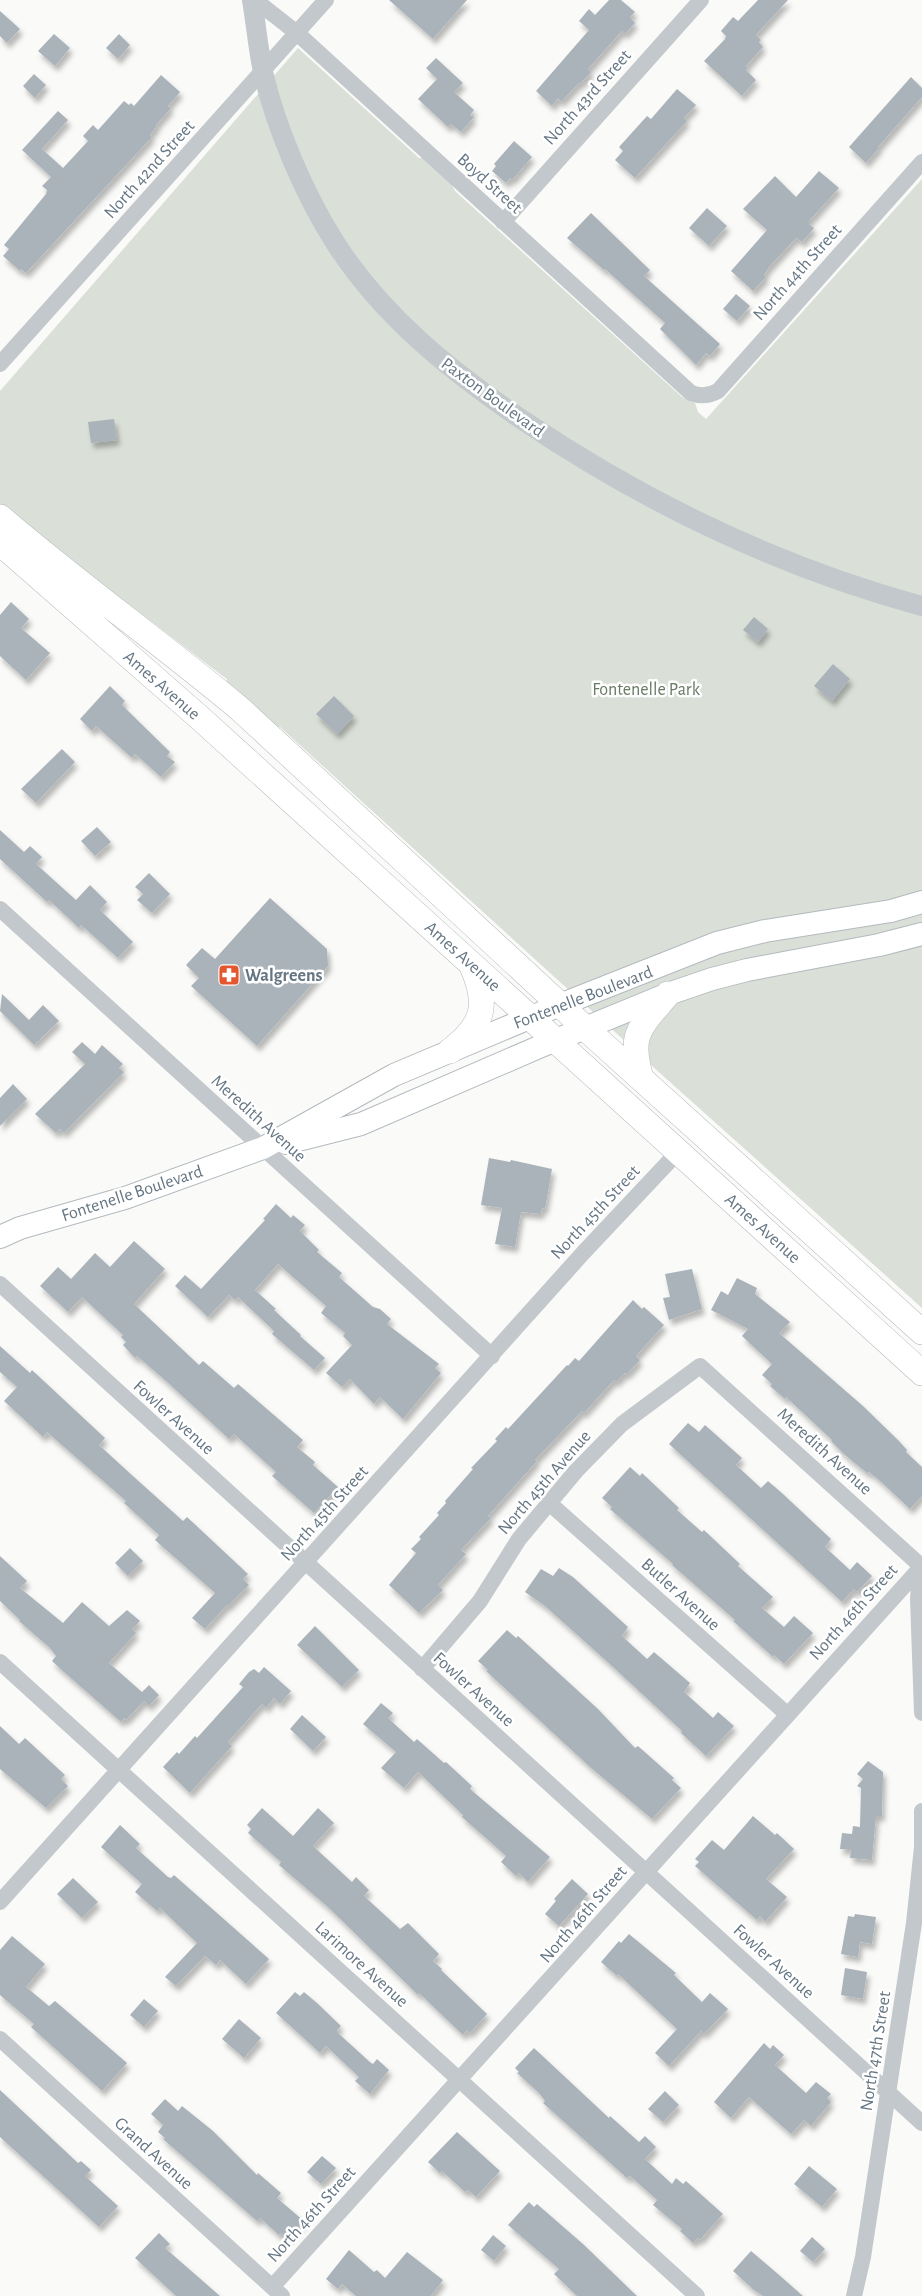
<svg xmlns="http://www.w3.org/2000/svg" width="922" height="2296" font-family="'Alegreya Sans',sans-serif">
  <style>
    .green { fill: #dadfd7 }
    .building { fill: #aab3b9; filter: url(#shadow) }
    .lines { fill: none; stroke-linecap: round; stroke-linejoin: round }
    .secondary-casing { stroke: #b3babf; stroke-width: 24 }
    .primary-casing { stroke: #b5babe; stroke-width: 26 }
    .minor { stroke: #c3c8cc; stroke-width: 16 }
    .tertiary { stroke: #c3c8cc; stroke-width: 20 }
    .secondary { stroke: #fff; stroke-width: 22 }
    .primary { stroke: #fff; stroke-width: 25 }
    .labels { text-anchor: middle; stroke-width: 5; stroke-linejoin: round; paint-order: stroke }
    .street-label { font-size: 18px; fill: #657683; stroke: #fff }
    .park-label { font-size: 18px; fill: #687a64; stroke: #fff }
    .poi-label { font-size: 18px; font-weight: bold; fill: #657683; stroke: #fff; text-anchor: start }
  </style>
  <defs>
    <filter id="shadow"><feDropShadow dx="3" dy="5.5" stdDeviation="2.5" flood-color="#0004"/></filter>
  </defs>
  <rect width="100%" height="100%" fill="#fafaf8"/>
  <path class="green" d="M298,48L419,158H423L450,181L455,191L682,397L695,403L698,412L706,419L922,179V1308L661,1074L280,727H276L226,684L227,679L224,677L0,506V391Z"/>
  <path class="building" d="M389,0H467L433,39Z
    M609,0H621L635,12L630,17L635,23L625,34L622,31L588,69L591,72L580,84L579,83L561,102L558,98L552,106L536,91L589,30L579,21L589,9L595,15Z
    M758,0H788L756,35L761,40L759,42L763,47L746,66L748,68L746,70L756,80L742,96L704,61L725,39L726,36L721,31L733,17L738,21Z
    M0,11L20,29L7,43L0,36Z
    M54,34L70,48L55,66L38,51Z
    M119,34L130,45L118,59L106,48Z
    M436,58L463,83L454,92L474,110L470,115L474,117L461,132L451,124L448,127L418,99L437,79L426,68Z
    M34,74L46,85L35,98L23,86Z
    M161,75L180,92L168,106L171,108L156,125L157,126L150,135L152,137L26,273L21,269L20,271L3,256L9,249L4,245L46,194L47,190L42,186L51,177L22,150L58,111L68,120L42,149L63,168L88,141L83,136L93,125L98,130L124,101L129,105L131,103L134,106Z
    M911,77L922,88V97L878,147L879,148L866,163L849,147Z
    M677,89L696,105L684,118L687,121L635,178L615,160L623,151L619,147L647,116L651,119Z
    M514,141L532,157L512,180L510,178L506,183L492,171L496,166L494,164Z
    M819,171L839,188L809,221V224L814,228L802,242L796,238L769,267L764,275L766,277L753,291L731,271L767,230L743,209L775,176L796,197Z
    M707,208L727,226L709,246L689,228Z
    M591,213L650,270L644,276L720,344L710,356L706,353L696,365L660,329L665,323L605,269L604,270L567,238Z
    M736,294L750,306L737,321L723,309Z
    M114,419L117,440L91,443L88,422Z
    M11,602L29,619L21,628L50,653L26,680L0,656V615Z
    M754,617L768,629L758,642L743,630Z
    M833,664L850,679L832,701L814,686Z
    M110,686L125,701L122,705L170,752L167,756L175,762L161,777L135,754L132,758L96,726L92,731L80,719Z
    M334,696L354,716L337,734L316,714Z
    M62,749L75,762L36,803L21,789Z
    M97,827L111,842L95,856L81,841Z
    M0,830L24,852L30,846L42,857L36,864L76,900L90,885L107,902L100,910L133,942L118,958L81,925L79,928L49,900L47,902L0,859Z
    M149,873L170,894L152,913L137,900L143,894L135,887Z
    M270,898L327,949L328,966L257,1046L191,986L199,978L186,965L202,948L215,959Z
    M2,994L29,1020L43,1005L59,1021L34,1045L0,1011Z
    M82,1042L95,1054L102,1045L123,1064L119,1068L124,1072L64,1133L60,1129L56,1133L35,1114L85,1064L72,1052Z
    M13,1084L27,1099L0,1126V1098Z
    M489,1158L510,1162L511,1160L552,1169L545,1209L542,1208L541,1214L521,1212L515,1247L495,1244L502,1208L481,1205Z
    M276,1204L291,1218L293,1215L305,1225L300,1231L319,1250L317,1252L342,1273L339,1277L373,1307L380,1309L391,1319L387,1324L439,1364L435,1368L441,1373L403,1419L380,1397L374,1404L350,1379L342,1387L326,1373L352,1345L343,1336L345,1333L321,1313L326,1306L278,1264L255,1290L276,1309L274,1310L301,1335L300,1336L325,1358L314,1370L272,1334L274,1331L238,1297L235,1300L229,1295L208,1317L175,1286L185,1275L201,1289L265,1220L263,1219Z
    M134,1241L165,1269L134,1304L199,1365L203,1361L234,1388L238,1384L303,1440L297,1447L315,1462L313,1465L338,1487L314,1513L272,1476L276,1472L234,1434L229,1439L166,1381L137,1356L135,1358L123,1345L126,1342L121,1337L123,1335L82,1297L68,1312L40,1286L58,1267L71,1279L95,1253L110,1267Z
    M692,1269L702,1309L669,1320L663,1298L670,1297L665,1274Z
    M737,1278L757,1288L755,1294L790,1322L779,1333L863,1406L899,1441L907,1450L906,1452L922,1467V1496L910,1509L879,1480L869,1472L867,1473L845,1455L831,1441L832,1440L786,1397L785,1399L770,1386L772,1384L762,1375L772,1364L742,1336L748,1329L711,1310L721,1291L728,1295Z
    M633,1300L642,1309L644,1307L664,1325L636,1356L640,1360L627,1374L625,1373L616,1382L614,1380L584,1413L582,1411L535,1460L537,1461L488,1516L491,1518L461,1550L466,1554L438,1585L443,1590L419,1613L389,1585L416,1553L411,1549L421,1539L419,1537L439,1515L437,1513L446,1503L445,1501L473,1469L471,1468L497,1441L495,1439L506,1427L508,1429L567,1365L568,1366L575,1358L579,1361Z
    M0,1346L30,1373L32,1370L105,1438L99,1445L134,1477L183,1521L187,1517L248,1574L243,1579L249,1585L228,1606L227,1605L205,1629L192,1618L215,1593L155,1540L159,1535L124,1503L126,1501L47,1432L43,1437L4,1401L17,1387L0,1372Z
    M688,1423L699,1432L705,1425L742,1458L736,1465L761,1488L768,1481L783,1494L831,1539L825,1547L850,1570L857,1562L872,1576L857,1592L854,1589L842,1602L669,1444Z
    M630,1467L640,1476L642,1473L679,1508L677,1510L702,1532L704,1530L740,1564L738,1566L773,1597L762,1608L784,1627L794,1616L813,1633L784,1664L774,1655L773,1657L733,1621L735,1620L672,1565L673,1564L610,1509L612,1507L602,1498Z
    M130,1548L143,1561L128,1576L115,1563Z
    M0,1556L27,1581L20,1588L63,1623L82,1602L109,1626L127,1610L140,1621L132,1629L136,1633L109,1663L142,1692L149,1685L159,1695L149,1706L144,1701L126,1720L124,1718L121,1722L64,1672L52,1661L56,1656L50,1648L19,1621L20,1620L0,1601Z
    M559,1568L573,1577L628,1627L622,1636L647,1659L654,1652L690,1683L684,1692L713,1718L718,1712L734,1726L706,1756L681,1733L682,1731L612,1666L545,1606L525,1592L541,1569L553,1576Z
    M315,1626L359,1670L342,1687L297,1645Z
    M507,1630L516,1638L518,1636L598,1709L635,1748L638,1746L674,1778L672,1780L681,1788L652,1819L590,1767L486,1671L488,1670L478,1661Z
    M264,1667L291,1691L280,1704L274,1698L266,1708L262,1704L228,1742L232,1746L190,1793L163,1767L177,1752L179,1754L195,1736L197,1738L243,1687L239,1684L249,1672L254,1669L259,1673Z
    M381,1703L393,1713L388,1718L414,1742L417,1739L444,1763L446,1762L472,1786L470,1789L550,1857L528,1882L519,1873L516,1876L501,1862L506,1856L462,1817L463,1815L418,1772L404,1788L381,1768L396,1752L363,1724Z
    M302,1715L326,1737L313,1751L290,1729Z
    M0,1726L19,1744L25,1738L65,1775L61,1779L68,1786L46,1808L0,1769Z
    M868,1761L883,1772L882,1816H876L872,1860L850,1858L851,1850L840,1849L842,1833L852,1834L853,1826L860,1827L861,1788L857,1786L863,1779L857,1774Z
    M262,1808L293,1836L318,1808L334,1823L313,1846L352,1882L356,1877L369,1890L364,1896L400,1929L408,1923L439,1954L433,1961L442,1969L441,1970L487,2014L470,2033L467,2030L463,2035L419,1993L418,1995L329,1908L279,1865L281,1862L248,1833L251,1829L247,1825Z
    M753,1816L775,1835L777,1833L794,1849L766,1879L787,1897L765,1922L760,1916L757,1920L695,1866L699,1862L695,1859L712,1840L724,1850Z
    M120,1825L140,1844L136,1848L168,1877L171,1878L174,1875L269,1959L246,1984L220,1960L216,1965L205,1956L176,1986L165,1977L197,1943L160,1908L157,1911L135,1892L142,1884L101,1847Z
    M73,1878L98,1902L82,1918L57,1894Z
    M572,1879L588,1894L559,1926L545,1914L556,1901L554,1899Z
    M855,1914L876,1917L872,1944L860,1942L858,1957L841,1954L848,1916L854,1917Z
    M629,1934L676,1973L674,1975L702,2002L710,1993L728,2009L704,2034L701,2031L669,2066L655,2053L677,2029L618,1974L617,1976L601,1962L619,1941L621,1943Z
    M12,1936L45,1964L26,1987L49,2006L55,2001L127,2063L102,2091L31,2027L34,2024L0,1995V1950Z
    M845,1968L867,1972L863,1999L841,1995Z
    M295,1992L300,1996L304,1992L317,2003L341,2026L337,2030L338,2033L371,2063L373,2064L377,2059L389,2070L370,2094L355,2081L359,2077L326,2046L320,2053L276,2013Z
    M144,1999L158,2011L144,2027L130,2015Z
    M239,2019L261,2038L244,2058L222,2039Z
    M764,2043L770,2049L773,2045L784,2055L775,2065L806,2093L816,2082L831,2094L827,2098L831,2102L811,2126L804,2120L791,2134L749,2097L731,2118L714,2102Z
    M534,2048L609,2118L610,2116L639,2142L645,2136L656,2147L645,2159L672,2184L676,2178L683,2184L686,2181L723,2214L700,2240L698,2238L693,2243L680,2231L682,2229L653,2205L657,2200L630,2176L627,2178L543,2103L545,2101L539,2093L517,2073L519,2072L515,2068Z
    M0,2090L78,2163L81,2161L91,2170L85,2176L118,2206L99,2227L0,2137Z
    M665,2091L679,2105L663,2122L648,2109Z
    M165,2099L178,2111L182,2106L213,2131L257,2175L258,2173L281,2193L277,2198L304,2221L287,2239L281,2233L279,2235L260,2218L257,2221L163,2139L165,2138L158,2132L163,2125L151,2114Z
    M457,2132L500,2171L476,2197L468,2190L465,2192L442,2171L440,2173L428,2162Z
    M322,2156L336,2168L321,2184L307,2172Z
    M809,2166L837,2189L822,2207L794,2184Z
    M529,2202L534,2207L537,2204L583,2244L637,2296H577L554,2274L559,2269L508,2225Z
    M159,2233L170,2244L165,2248L220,2296H176L135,2258Z
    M493,2235L506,2246L494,2261L481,2250Z
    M812,2237L825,2249L813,2262L800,2251Z
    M349,2250L374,2272L377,2270L385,2278L407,2252L443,2280L431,2296H356L342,2284L338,2289L326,2279Z
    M751,2251L778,2274L803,2296H763L754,2290L733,2271Z"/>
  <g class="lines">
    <g class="secondary-casing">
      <path id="secondary" d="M286,1143L361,1124L539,1047L668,994L712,979L747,970L879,945L922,934
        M0,1237L20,1228L125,1198L263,1148L394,1075L560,1005L717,943L765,931L891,911L922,902"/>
    </g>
    <g class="primary-casing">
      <path id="primary" d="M0,517C78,584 161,643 240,709L585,1028L922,1332
        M0,543L200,718L922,1373
        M450,1051C484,1025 489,1005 472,966
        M641,1078C628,1034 640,1027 668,994"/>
    </g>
    <path class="minor" d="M255,0L297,33L691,393C701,397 709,396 718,391L922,162
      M503,222L701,0
      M0,364L326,0
      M0,909L492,1356
      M0,1284L922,2123
      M548,1502L788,1715
      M0,1662L697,2296
      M422,1669L480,1601L519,1539L576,1471L622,1424L700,1366L921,1566L918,1598L922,1713
      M0,1902L583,1253L678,1152
      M0,2039L282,2296
      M272,2287L922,1566
      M854,2296L863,2257L914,1923L922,1847V1811"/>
    <path class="tertiary" d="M252,0C256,24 258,48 263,72C276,128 305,196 336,244C383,317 451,371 521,419C644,502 779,567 922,606"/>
    <use href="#secondary" class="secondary"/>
    <use href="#primary" class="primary"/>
  </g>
  <defs>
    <g id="pharmacy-square" transform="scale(1.125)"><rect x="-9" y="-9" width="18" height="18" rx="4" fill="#e4572e" stroke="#fff"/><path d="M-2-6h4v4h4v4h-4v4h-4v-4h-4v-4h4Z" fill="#fff"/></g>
  </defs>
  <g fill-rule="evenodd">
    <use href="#pharmacy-square" x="229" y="975"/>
  </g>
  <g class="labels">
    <g class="street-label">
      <text transform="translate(587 97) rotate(-48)" y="6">North 43rd Street</text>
      <text transform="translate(149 169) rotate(-48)" y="6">North 42nd Street</text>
      <text transform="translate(490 183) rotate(42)" y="6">Boyd Street</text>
      <text transform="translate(797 272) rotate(-48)" y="6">North 44th Street</text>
      <text transform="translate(493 397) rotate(36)" y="6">Paxton Boulevard</text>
      <text transform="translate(162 685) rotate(41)" y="6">Ames Avenue</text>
      <text transform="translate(463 956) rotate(42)" y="6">Ames Avenue</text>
      <text transform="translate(583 997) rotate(-21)" y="6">Fontenelle Boulevard</text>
      <text transform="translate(259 1118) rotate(42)" y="6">Meredith Avenue</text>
      <text transform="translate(132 1193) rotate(-18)" y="6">Fontenelle Boulevard</text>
      <text transform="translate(595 1212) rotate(-47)" y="6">North 45th Street</text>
      <text transform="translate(763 1228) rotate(42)" y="6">Ames Avenue</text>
      <text transform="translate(174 1417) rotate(42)" y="6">Fowler Avenue</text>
      <text transform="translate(825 1451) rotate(42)" y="6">Meredith Avenue</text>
      <text transform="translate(544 1482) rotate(-49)" y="6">North 45th Avenue</text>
      <text transform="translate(324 1513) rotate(-48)" y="6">North 45th Street</text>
      <text transform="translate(681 1594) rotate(42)" y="6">Butler Avenue</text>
      <text transform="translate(853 1612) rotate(-48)" y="6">North 46th Street</text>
      <text transform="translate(474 1689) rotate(42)" y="6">Fowler Avenue</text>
      <text transform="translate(583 1914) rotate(-49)" y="6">North 46th Street</text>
      <text transform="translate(774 1961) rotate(42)" y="6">Fowler Avenue</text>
      <text transform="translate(362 1964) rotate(42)" y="6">Larimore Avenue</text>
      <text transform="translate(875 2051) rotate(-81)" y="6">North 47th Street</text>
      <text transform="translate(154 2153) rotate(42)" y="6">Grand Avenue</text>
      <text transform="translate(311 2214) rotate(-48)" y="6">North 46th Street</text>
    </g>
    <g class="park-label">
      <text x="646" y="695">Fontenelle Park</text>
    </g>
    <g class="poi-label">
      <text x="245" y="981">Walgreens</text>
    </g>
  </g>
</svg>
